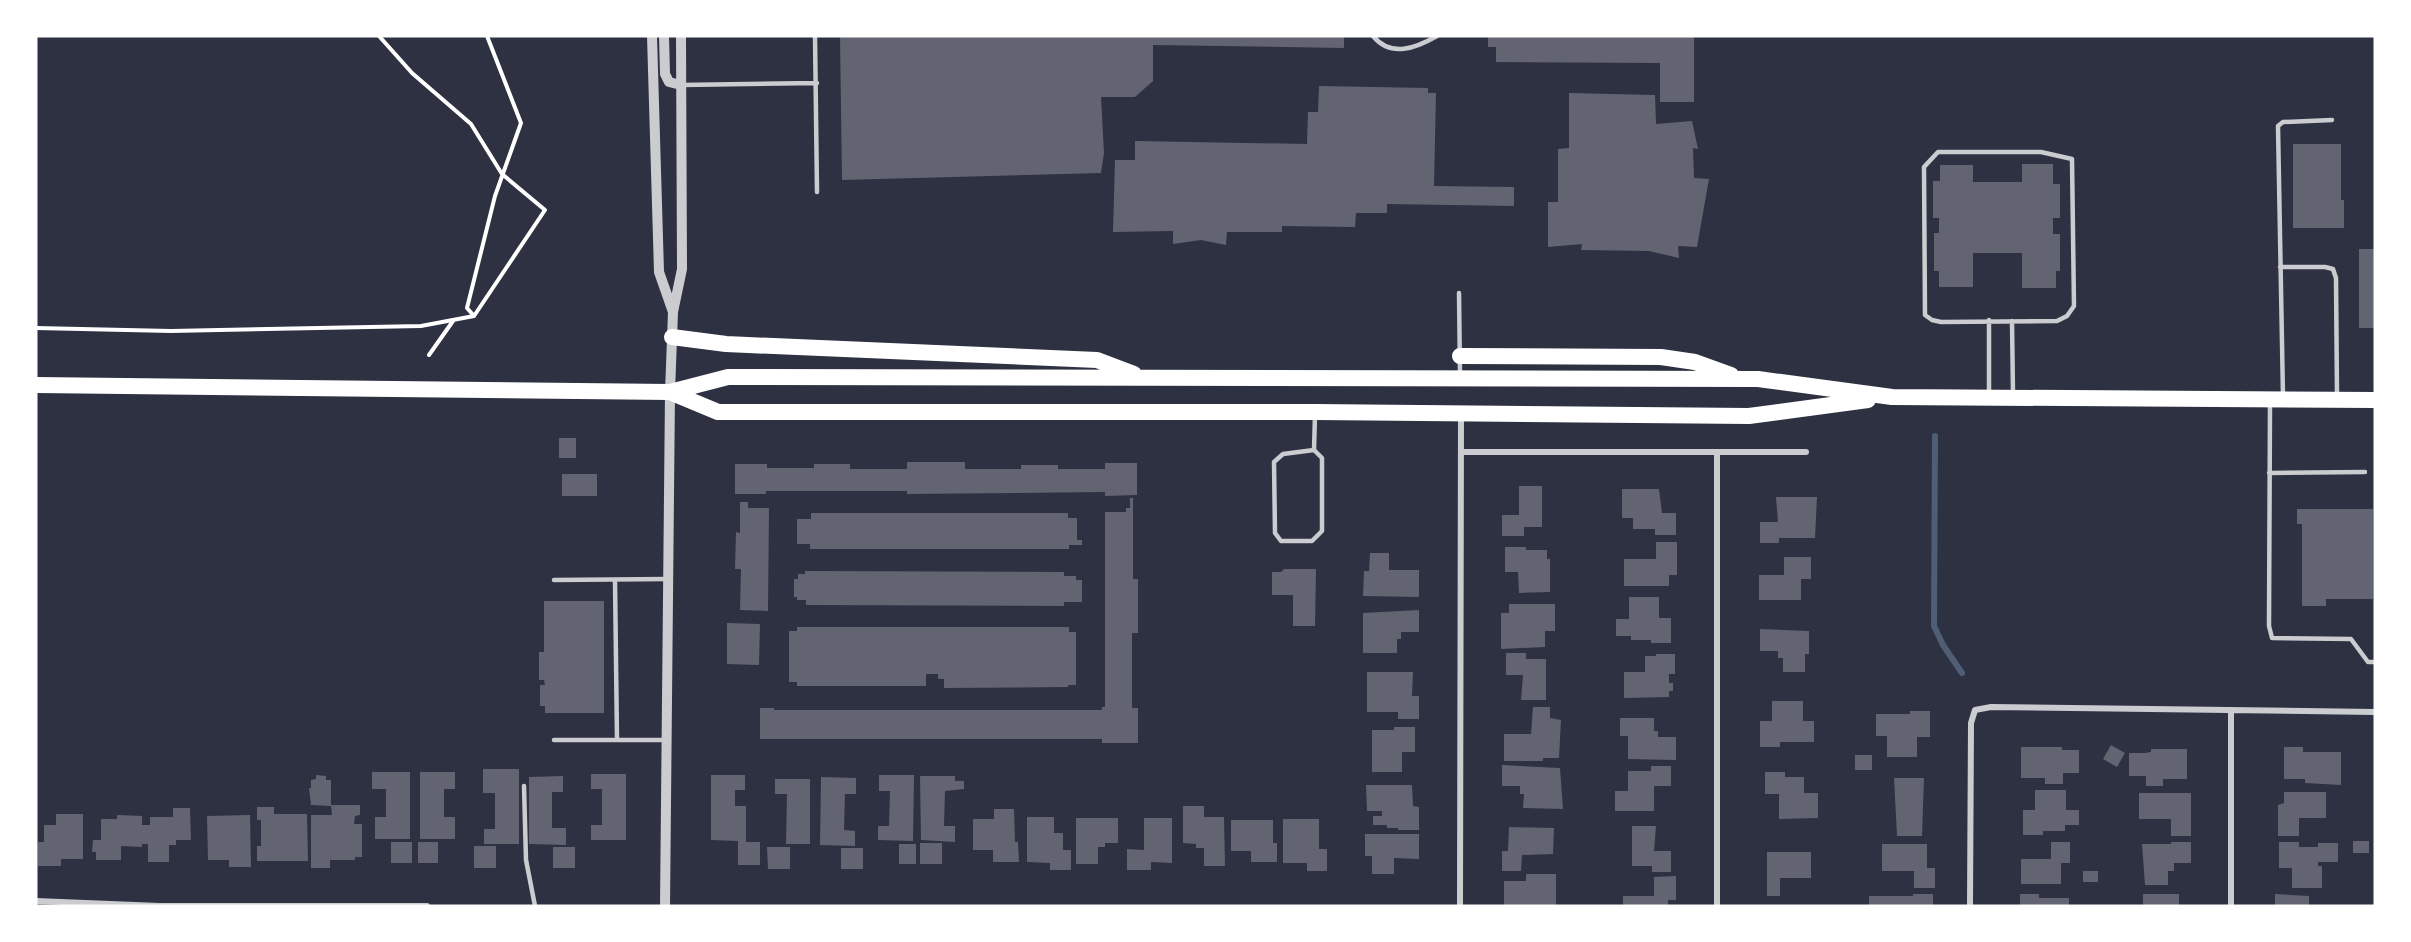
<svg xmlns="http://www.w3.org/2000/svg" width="2411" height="942" font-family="Figtree,sans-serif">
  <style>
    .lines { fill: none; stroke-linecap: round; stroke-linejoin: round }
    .stream { stroke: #4f5d75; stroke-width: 6 }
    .building { fill: #626471 }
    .path { stroke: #fff; stroke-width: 4 }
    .service { stroke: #caccd0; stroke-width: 4.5 }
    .minor { stroke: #caccd0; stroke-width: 6 }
    .tertiary { stroke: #caccd0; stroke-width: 10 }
    .trunk { stroke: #fff; stroke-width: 16 }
  </style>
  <rect width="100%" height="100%" fill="#2d3142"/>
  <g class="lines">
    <path class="stream" d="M1935,436L1934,626L1943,645L1962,673"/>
  </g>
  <path class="building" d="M840,36H1344V48L1153,45V81L1135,97H1101L1104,153L1101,173L842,180Z
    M1488,36H1694V102H1660V63L1496,62V47H1488Z
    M1319,86L1428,88V93H1436L1434,186L1514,187V206L1387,204V213H1356L1355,227L1282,226V232H1227L1226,245L1201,240L1173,244V231L1113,232L1115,160H1135V141L1307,144L1308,112H1318Z
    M1569,93L1655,95L1656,124L1692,121L1698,149L1693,148L1694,178L1709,179L1697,247L1678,246L1679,258L1649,251L1581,250L1582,244L1548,247V202H1558V149L1569,148Z
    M2293,144H2341V200H2344V228H2293Z
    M2022,164H2053V184H2060V218H2053V234H2060V271H2056V288H2022V253H1973V287H1939V271H1934V233H1939V218H1933V181H1940V165H1973V182H2022Z
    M2359,249H2375V328H2359Z
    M559,438H576V458H559Z
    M907,462H965V469H1021V465H1058V469H1105V463H1137V495L1105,496V492L907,494V491H766V494H735V464H767V468H814V464H850V469H907Z
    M562,474H597V496H562Z
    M1519,486H1542V527H1524V536H1502V515H1519Z
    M1622,489H1659L1662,513H1676V535H1655V529H1633V518H1622Z
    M1776,497H1817L1815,538H1779V543H1760V522H1778Z
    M1130,498H1133V579H1138V633H1132V708H1138V743H1102V739H760V708H774V710H1102V707H1105V512H1126V508H1130Z
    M740,502H748V508H769L768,611L740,610L741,569H735L736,532L740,533Z
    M2297,509H2373V599H2326V606H2302V524H2297Z
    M811,513H1068V518H1077V540H1082V545H1069V549H810V544H797V519H811Z
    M1656,542H1677V575H1669V586H1624V559H1656Z
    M1505,547H1526V550H1547V559H1550V592L1519,593L1518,572H1505Z
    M1370,553H1389V570H1419V597L1363,596L1364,571H1369Z
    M1784,557H1811V579H1801V600H1759V575H1784Z
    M1284,569H1316L1315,626H1293V595H1272V572H1281Z
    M805,571L1064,572V576H1076V580H1082V602H1064V606L806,605V600H797V597H794V579H798V574H805Z
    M1629,597H1659V618H1671V643H1651V640H1631V636H1616V619H1629Z
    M544,601H604V713H545V706H540V685H545L544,680H539V652H544Z
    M1509,604H1555V631H1545V647L1501,649V613H1509Z
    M1419,610V632H1401V639H1397V653H1363V613Z
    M727,623L760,624L759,665L727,664Z
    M797,627H1069V632H1076V685H1068V687L944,688V679H938V674H926V686H797V682H789V631H797Z
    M1760,629L1809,631V654H1805V672H1783V658H1778V651H1760Z
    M1506,653H1526V659H1546V700H1521L1523,675H1506Z
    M1656,654H1675V674H1669V683H1673V691H1669V697L1624,698V672H1645V656H1656Z
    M1367,672H1413L1412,696H1419V719H1398V712H1367Z
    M1772,701H1803V721H1814V742H1780V747H1760V721H1772Z
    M1533,707H1550V718L1561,720L1559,758H1543V761H1504V734H1531Z
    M1910,711H1930V737H1917V757H1887V736H1876V714H1910Z
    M1620,718H1654V731H1658V737H1676V760L1628,759V736H1620Z
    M1394,727H1415V752H1402V772H1372V730H1394Z
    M2111,745L2125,753L2117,767L2103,759Z
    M2021,747H2062V750H2079V773H2063V784H2045V778H2021Z
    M2284,747H2303V752H2341V785L2305,783V779H2284Z
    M2151,749H2187V779H2163V786H2146V776H2129V753H2145L2151,752Z
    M1855,755H1872V770H1855Z
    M1502,765L1560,768L1563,809L1523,808L1524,794H1520V786H1502Z
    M1651,766H1671V786H1654V811H1615V791H1628V771H1651Z
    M483,769H519V844H484V829H495V793H483Z
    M372,772H410V839H375V817H386V789H372Z
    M420,772H455V789H444V817H455V839H420Z
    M1765,772H1785V777H1804V793H1818V818L1779,819V794H1765Z
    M591,774H626V840H591V825H602V789H591Z
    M316,775L326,776V780H331V806L311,805L309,788H311V780L316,779Z
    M711,775H745V790H735V806H746V842H760V865H738V841L711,840Z
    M879,775H914L913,841L878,840V826H889L890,791H879Z
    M563,776V792H552V828H566V845L529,844V777Z
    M920,776H955V781H964V789L945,791L944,826H955V842L921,840Z
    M821,777L856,778V794H845L844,830L855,831V846L820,845Z
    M1894,778H1924L1922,836H1897Z
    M775,779H810V844H786L787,794H775Z
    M1366,785H1412L1413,806L1419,807V830H1398V828H1387V825H1373V816H1382V811H1367Z
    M2035,790H2066V810H2079V825H2065V831H2043V835H2023V810H2035Z
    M2284,792H2326V818H2299V836H2278V805L2284,803Z
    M2139,793H2191V836H2171V819H2139Z
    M331,805H360V815L355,816L354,824H362V857H355V860H330V868H311V815H332Z
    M1183,806H1204V817H1224L1225,866H1204V848H1196V844L1183,843Z
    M257,807H274V814H307L308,861H257V846H261V820H257Z
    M173,808H190L191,840H176V845H169V862H148V844H142V847L121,846V860H96V852H92L93,840H101V819H117V815L142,816V825H150V817H173Z
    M994,809H1014L1015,842H1018L1019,862H993V850H973V819H994Z
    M56,814H83V859H61V866H38V842H44V825H56Z
    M250,815L251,867H229V860H208L207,816Z
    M1027,817H1054V833H1063V850H1071V870H1050V863L1027,862Z
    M1076,818H1118V843H1105V847H1098V864H1076Z
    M1144,818H1172V863L1151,862V870H1127V849L1144,850Z
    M1283,819H1319V849H1327V871H1307V863H1283Z
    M1231,820H1273V843H1277V862H1251V851H1231Z
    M1632,826H1656L1654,851H1671V872H1652V866H1632Z
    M1509,827L1554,828L1553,854L1522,855L1521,871H1502V851H1508Z
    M1365,834H1419V859L1394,858V874H1372V856H1365Z
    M2353,841H2369V853H2353Z
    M391,842H412V863H391Z
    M418,842H438V863H418Z
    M2051,842H2070V863H2061V884H2021V859H2051Z
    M2171,842H2191V863H2174V871H2168V885H2145L2142,844H2171Z
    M2279,842H2299V847H2318V843H2338V862H2318V866H2322V888H2292V868H2279Z
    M920,843H942V864H920Z
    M899,844H916V864H899Z
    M1882,844H1927V868H1935V888H1914V871H1882Z
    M474,846H496V868H474Z
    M553,847H575V868H553Z
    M767,847H790V869H768Z
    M841,848H863V869H841Z
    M1767,852H1811V878H1780V896H1767Z
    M2083,871H2098V882H2083Z
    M1526,874H1556V905L1504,906V881H1526Z
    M1676,876V900H1668V906H1623V896H1654V877Z
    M1913,894H1933V906H1869V896H1913Z
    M2020,894H2039V898H2069V906H2020Z
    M2143,894H2179V906H2143Z
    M2275,894L2309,896V906H2275Z"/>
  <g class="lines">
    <path class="path" d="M379,36L412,73L471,124L502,174L545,210L474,316L467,308L495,196L521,123L487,36
      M36,328L171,331L421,326L474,316
      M429,355L453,321"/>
    <path class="service" d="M815,36L817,192
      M1373,36C1391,58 1416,48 1437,36
      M681,85L817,83
      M1938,152H2041L2072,159L2074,306L2067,316L2057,321L1941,322L1932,320L1925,315L1924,167Z
      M2280,267H2325L2333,269L2336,278L2337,396
      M1459,293L1460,375
      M2012,321L2013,394
      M1989,395V320
      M2283,397L2278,126L2283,122L2332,120
      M2270,402L2269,626L2272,638L2351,639L2368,662H2375
      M1314,450L1283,454L1274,462L1275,533L1281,541H1312L1322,531V458L1314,450L1315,415
      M2269,473L2365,472
      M554,580L668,579
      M615,580L617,740
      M554,740H666
      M524,786L526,860L535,906"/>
    <path class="minor" d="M1461,452H1806
      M2231,711V906
      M36,901L160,906H427
      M1460,906L1461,414
      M1717,906V452
      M1970,906L1971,723L1975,710L1991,707L2375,712"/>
    <path class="tertiary" d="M652,36L659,272L673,312
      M664,36L665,74L669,82L681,85
      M665,906L670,392L673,312L682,269L681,36"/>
    <path class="trunk" d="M672,337L726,344L1097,360L1134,374
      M1460,356L1661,357L1695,362L1731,375
      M36,385L670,392L728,377L1758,379L1892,397L2375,400
      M670,392L718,412H1315L1749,416L1868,400"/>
  </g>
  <rect width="2411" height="942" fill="none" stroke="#ffffff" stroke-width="75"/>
</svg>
